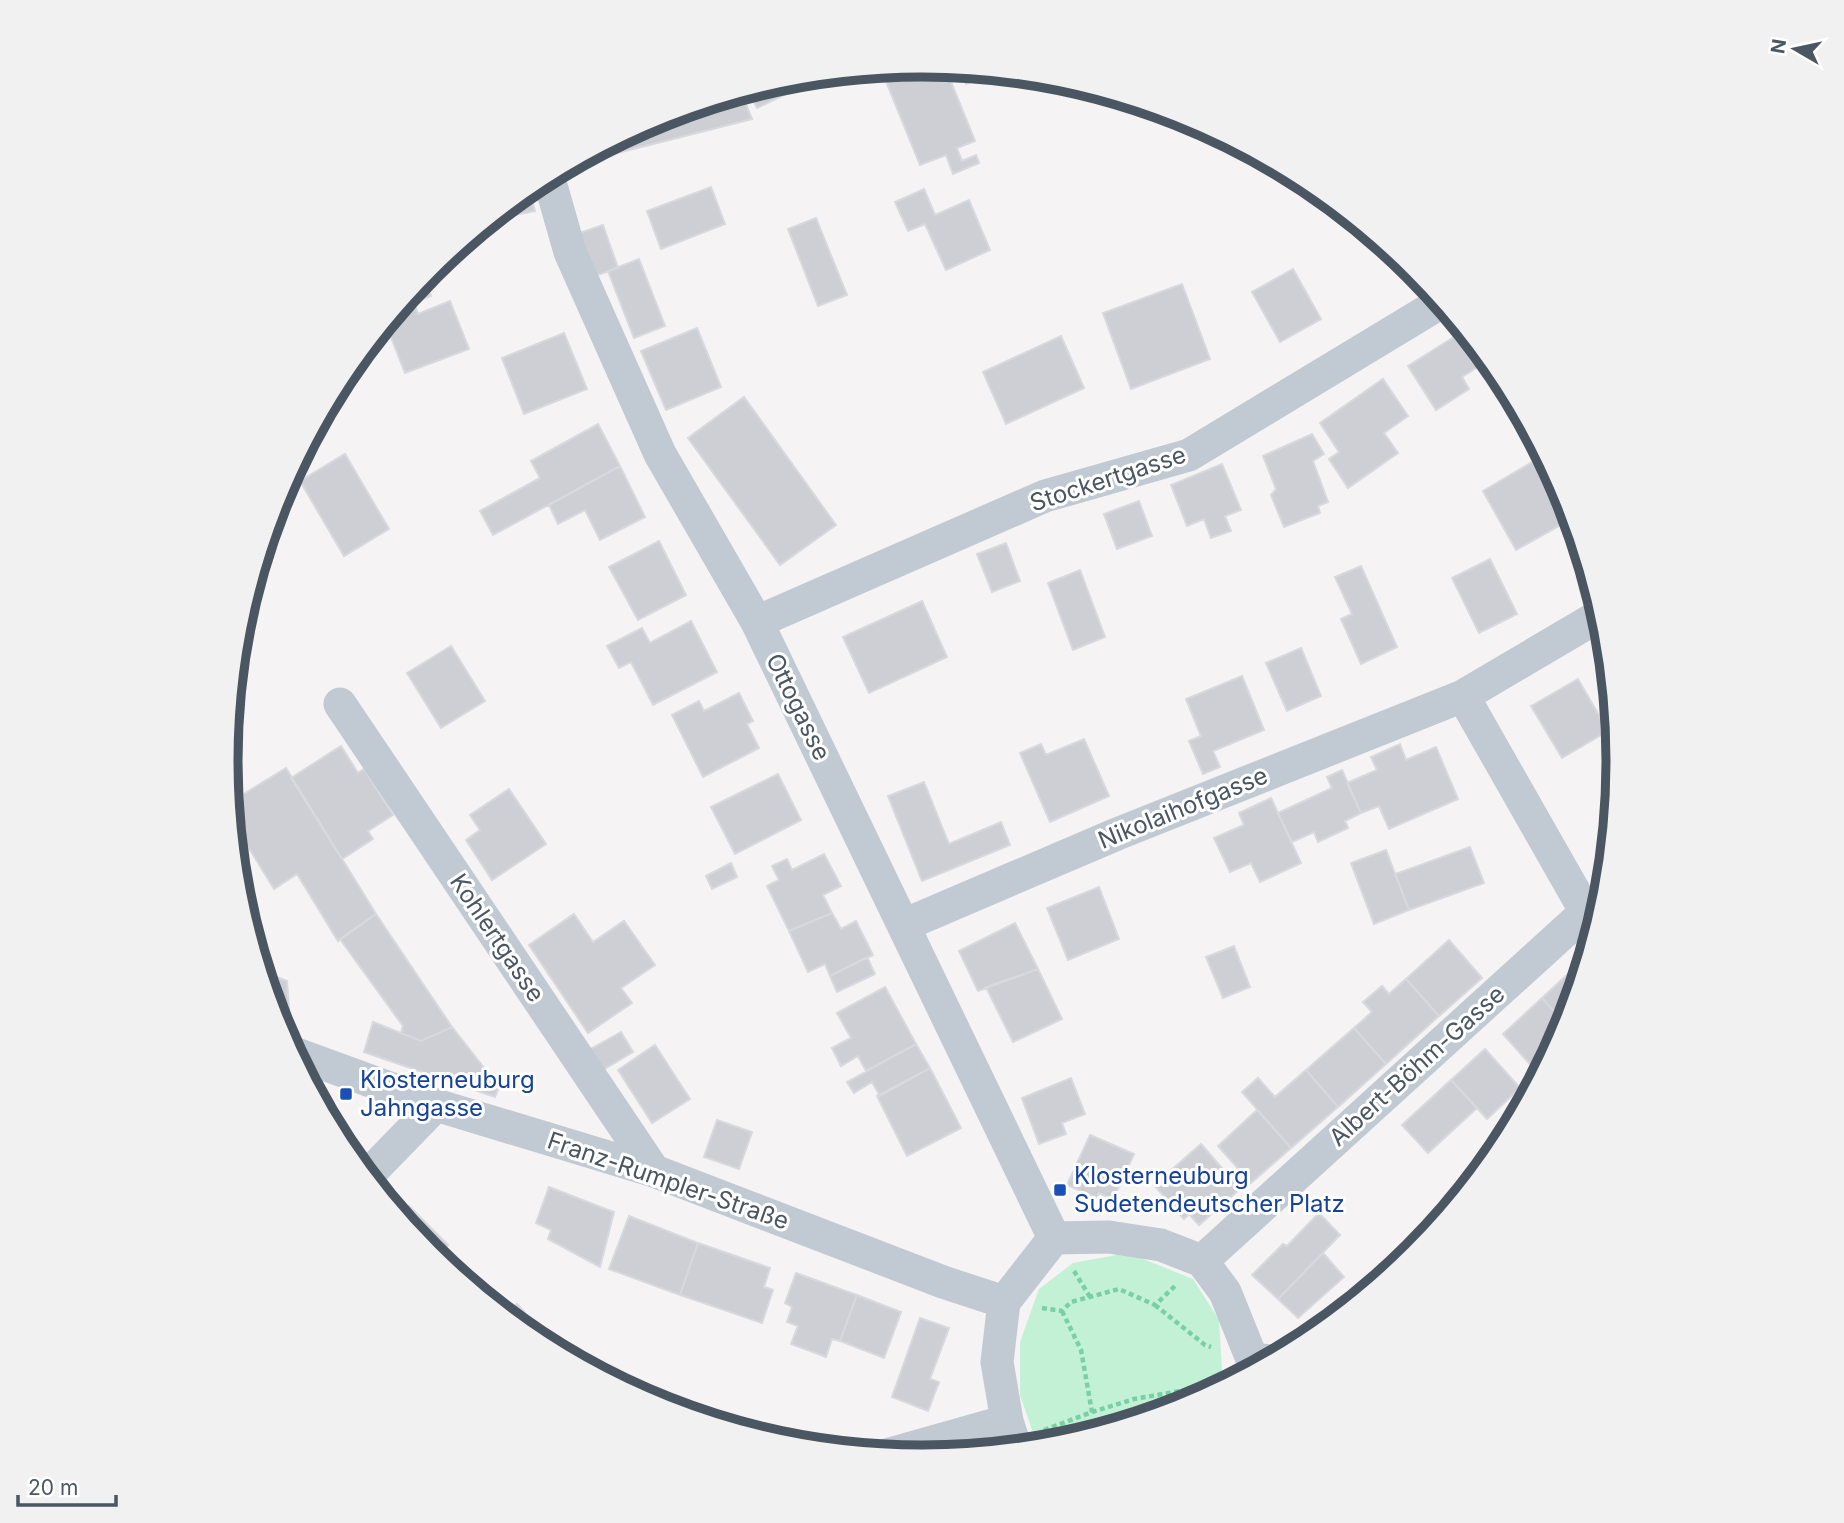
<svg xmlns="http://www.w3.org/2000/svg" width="1844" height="1523" font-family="Inter,sans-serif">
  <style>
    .green { fill: #c3f1d5 }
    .building { fill: #cdcfd5; stroke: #d7d9de; stroke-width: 2 }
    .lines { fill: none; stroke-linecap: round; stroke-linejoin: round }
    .path { stroke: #7ad0a6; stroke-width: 4.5; stroke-dasharray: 5 3.5; stroke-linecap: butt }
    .minor { stroke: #c1cad2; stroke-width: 33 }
    .transit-dot { fill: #1a4fb4; stroke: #fff; stroke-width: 2.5 }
    .labels { text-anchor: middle; stroke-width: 6; stroke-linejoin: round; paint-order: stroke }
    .street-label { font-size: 24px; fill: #4a5661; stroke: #fff }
    .transit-label { font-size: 24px; fill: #164399; stroke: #fff; text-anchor: start }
    .rim { fill: none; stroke: #4a5661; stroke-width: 9 }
  </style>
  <rect width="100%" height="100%" fill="#f5f3f3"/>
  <path class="green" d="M1128,1253L1193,1279L1219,1320L1223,1387L1206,1396L1135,1414L1048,1446L1038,1447L1020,1395V1342L1039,1289L1073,1263Z"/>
  <path class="building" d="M922,65L945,67L975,141L957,148L962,161L976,155L979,163L953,174L946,155L920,165L881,69Z
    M959,68L981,71L984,77L966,84Z
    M799,77L803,86L757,108L748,90L786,78Z
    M741,92L752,119L566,166L656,118Z
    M711,187L725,224L661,249L647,211Z
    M528,188L535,211L499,218L498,213Z
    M924,189L935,215L969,200L990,250L946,270L925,224L908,231L895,202Z
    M816,218L847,295L818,306L788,229Z
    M603,225L618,268L592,277L576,234Z
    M639,259L665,326L634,338L608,271Z
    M1293,269L1321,319L1280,342L1252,292Z
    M423,277L431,296L395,310Z
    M1182,284L1210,359L1131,389L1103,313Z
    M450,301L469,349L405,373L385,322L395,310L414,303L418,314Z
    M697,328L721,387L666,410L641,351Z
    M1465,330L1489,360L1462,377L1469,389L1436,410L1408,366Z
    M564,333L587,389L524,414L502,358Z
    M1061,336L1084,388L1006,424L983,372Z
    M1383,379L1408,416L1384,433L1398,453L1348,488L1329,459L1339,452L1320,423Z
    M744,397L836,525L780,565L688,438Z
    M598,424L620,466L493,535L480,511L540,478L531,461Z
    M1312,434L1324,454L1313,461L1328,502L1318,506L1320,513L1284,527L1271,495L1276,489L1263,456Z
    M345,454L389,529L344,556L300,481Z
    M1544,455L1566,495L1573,518L1516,550L1483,491Z
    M1222,464L1241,510L1225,516L1231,531L1211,538L1204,519L1187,526L1171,485Z
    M620,466L645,517L600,540L585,510L558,524L549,505Z
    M1139,501L1152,536L1117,549L1104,514Z
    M659,541L686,595L638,620L609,567Z
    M1006,543L1020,581L992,592L977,554Z
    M1490,559L1517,614L1479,633L1452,578Z
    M1361,566L1397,647L1361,664L1341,619L1352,614L1335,577Z
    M1080,570L1105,637L1073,650L1048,583Z
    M922,601L947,657L869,693L843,637Z
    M691,621L717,672L653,705L631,662L619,668L607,646L642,628L650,643Z
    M451,646L485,701L441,728L407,673Z
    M1301,648L1321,696L1287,711L1266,663Z
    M1242,676L1264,730L1213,751L1220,767L1203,774L1189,741L1201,736L1186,699Z
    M1578,679L1608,731L1562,758L1531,706Z
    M739,693L753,721L747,724L759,748L703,777L672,715L699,701L704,711Z
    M1084,739L1109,796L1050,822L1020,753L1041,744L1046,755Z
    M1400,744L1406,760L1436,747L1458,799L1389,829L1379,806L1361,813L1347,783L1377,770L1371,757Z
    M341,746L358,773L364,769L393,815L368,831L373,839L342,859L291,778Z
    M286,768L376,914L338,941L297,874L274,889L231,819L229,803Z
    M1342,770L1361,813L1345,821L1348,828L1318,842L1314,832L1292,842L1278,813L1332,788L1327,777Z
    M778,774L801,820L735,854L711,807Z
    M924,782L949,844L1001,822L1010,845L922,881L888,796Z
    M509,789L546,844L492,880L466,840L480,830L470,815Z
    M1271,798L1301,863L1260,882L1251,863L1230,872L1214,838L1244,825L1239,813Z
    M1470,847L1484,883L1409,910L1395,874Z
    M1386,850L1409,910L1374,924L1351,863Z
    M824,854L841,886L823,895L832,913L789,931L767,886L779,880L772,866L787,859L792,870Z
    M731,863L737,877L712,889L706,876Z
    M1099,887L1119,939L1068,960L1047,908Z
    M832,913L841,929L856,921L873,955L830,976L825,964L808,972L789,931Z
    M376,914L427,990L452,1027L421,1041L401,1033L403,1026L340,939Z
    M574,914L593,942L624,921L655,965L621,988L632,1003L588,1033L529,945Z
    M1015,923L1038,969L978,991L959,951Z
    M1449,940L1482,978L1439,1016L1406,979Z
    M1234,946L1250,987L1223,998L1206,957Z
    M867,957L875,974L837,992L830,976Z
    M1586,957L1587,958L1567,1025L1542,998Z
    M1038,969L1062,1019L1013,1042L986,987Z
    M261,971L287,981L290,1023L275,1018Z
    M1406,979L1439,1016L1386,1064L1354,1028L1372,1012L1363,1002L1382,986L1389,994Z
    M885,987L916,1044L866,1071L858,1056L841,1066L832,1048L851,1038L837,1013Z
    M1542,998L1567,1025L1548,1061L1537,1072L1503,1034Z
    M373,1022L421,1041L452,1027L499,1087L495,1097L364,1052Z
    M1354,1028L1386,1064L1338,1107L1306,1070Z
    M621,1032L633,1052L601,1071L589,1050Z
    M916,1044L930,1068L880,1096L872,1082L854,1093L847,1082Z
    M655,1045L690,1099L652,1123L618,1070Z
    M1485,1049L1520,1088L1487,1119L1451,1080Z
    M930,1068L961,1128L907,1156L877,1096Z
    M1306,1070L1338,1107L1291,1148L1242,1092L1258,1078L1275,1097Z
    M1071,1078L1085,1114L1062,1123L1066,1134L1039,1144L1022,1098Z
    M1451,1080L1477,1108L1428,1153L1402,1125Z
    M1257,1110L1291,1148L1251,1183L1218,1146Z
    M717,1120L752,1132L739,1169L704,1157Z
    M1090,1135L1134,1154L1113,1200L1099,1193L1097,1198L1067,1185Z
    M1201,1144L1240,1189L1199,1225L1189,1214L1184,1219L1154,1185Z
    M549,1187L614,1212L600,1267L548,1239L551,1230L536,1223Z
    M409,1206L448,1245L435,1259L398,1216Z
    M1319,1213L1340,1235L1278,1299L1252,1275L1283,1244L1287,1246Z
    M629,1216L698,1243L680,1295L609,1269Z
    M698,1243L770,1268L764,1287L773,1290L762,1323L680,1295Z
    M1323,1253L1344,1277L1298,1318L1278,1299Z
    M796,1273L857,1295L840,1341L832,1339L826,1357L791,1344L798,1326L787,1322L792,1307L785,1303Z
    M1368,1280L1382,1281L1339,1317L1340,1307Z
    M857,1295L901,1312L884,1358L840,1341Z
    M517,1304L535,1324L525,1333L504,1315Z
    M920,1318L949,1328L930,1379L939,1382L928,1411L892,1397Z"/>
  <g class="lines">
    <path class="path" d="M1074,1271L1090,1297
      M1155,1305L1205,1345L1211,1347
      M1042,1308L1062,1311L1071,1302L1119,1289L1155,1305L1175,1286
      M1062,1311L1081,1350L1092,1412
      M1044,1430L1092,1412L1134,1399L1220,1384L1226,1379"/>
    <path class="minor" d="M548,175L570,252L660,454L757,622L1054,1238
      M757,622L1045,496L1189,455L1442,302
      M1463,696L1586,912
      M340,704L654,1171
      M904,925L1117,834L1463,696L1602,614
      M291,1052L436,1105L654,1171L943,1282L1004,1302
      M366,1177L436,1105
      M1202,1261L1586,912L1604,903
      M1016,1449L1007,1421L997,1362L1004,1302L1054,1238L1109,1237L1161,1245L1202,1261L1225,1292L1252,1359L1272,1361
      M887,1455L1007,1421"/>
  </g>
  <g class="transit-dot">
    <rect x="339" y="1087" width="14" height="14" rx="3.5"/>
    <rect x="1053" y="1183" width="14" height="14" rx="3.5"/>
  </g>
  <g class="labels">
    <g class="street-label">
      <text transform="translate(1108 479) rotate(-18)" y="8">Stockertgasse</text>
      <text transform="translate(798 707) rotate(64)" y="8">Ottogasse</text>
      <text transform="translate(1183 808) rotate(-22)" y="8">Nikolaihofgasse</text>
      <text transform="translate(497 938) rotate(56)" y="8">Kohlertgasse</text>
      <text transform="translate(1417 1066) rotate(-42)" y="8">Albert-Böhm-Gasse</text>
      <text transform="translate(668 1181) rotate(19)" y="8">Franz-Rumpler-Straße</text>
    </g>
    <g class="transit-label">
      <text x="360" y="1088">Klosterneuburg<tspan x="360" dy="28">Jahngasse</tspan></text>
      <text x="1074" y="1184">Klosterneuburg<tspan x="1074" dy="28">Sudetendeutscher Platz</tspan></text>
    </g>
  </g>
  <path d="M0 0H1844V1523H0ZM238 761a684 684 0 1 1 1368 0a684 684 0 1 1-1368 0Z" fill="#f1f1f2" fill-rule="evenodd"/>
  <path class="rim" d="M238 761a684 684 0 1 1 1368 0a684 684 0 1 1-1368 0Z"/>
  <g transform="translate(1795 49) rotate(279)" stroke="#ffffff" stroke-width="5" paint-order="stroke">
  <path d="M0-5L12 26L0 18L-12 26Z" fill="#4a5661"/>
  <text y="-10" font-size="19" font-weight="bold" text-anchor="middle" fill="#4a5661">N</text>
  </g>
  <path d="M18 1495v10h98v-10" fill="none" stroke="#4a5661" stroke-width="3.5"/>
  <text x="28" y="1495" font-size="21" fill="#4a5661" stroke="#ffffff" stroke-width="5" paint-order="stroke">20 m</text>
</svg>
